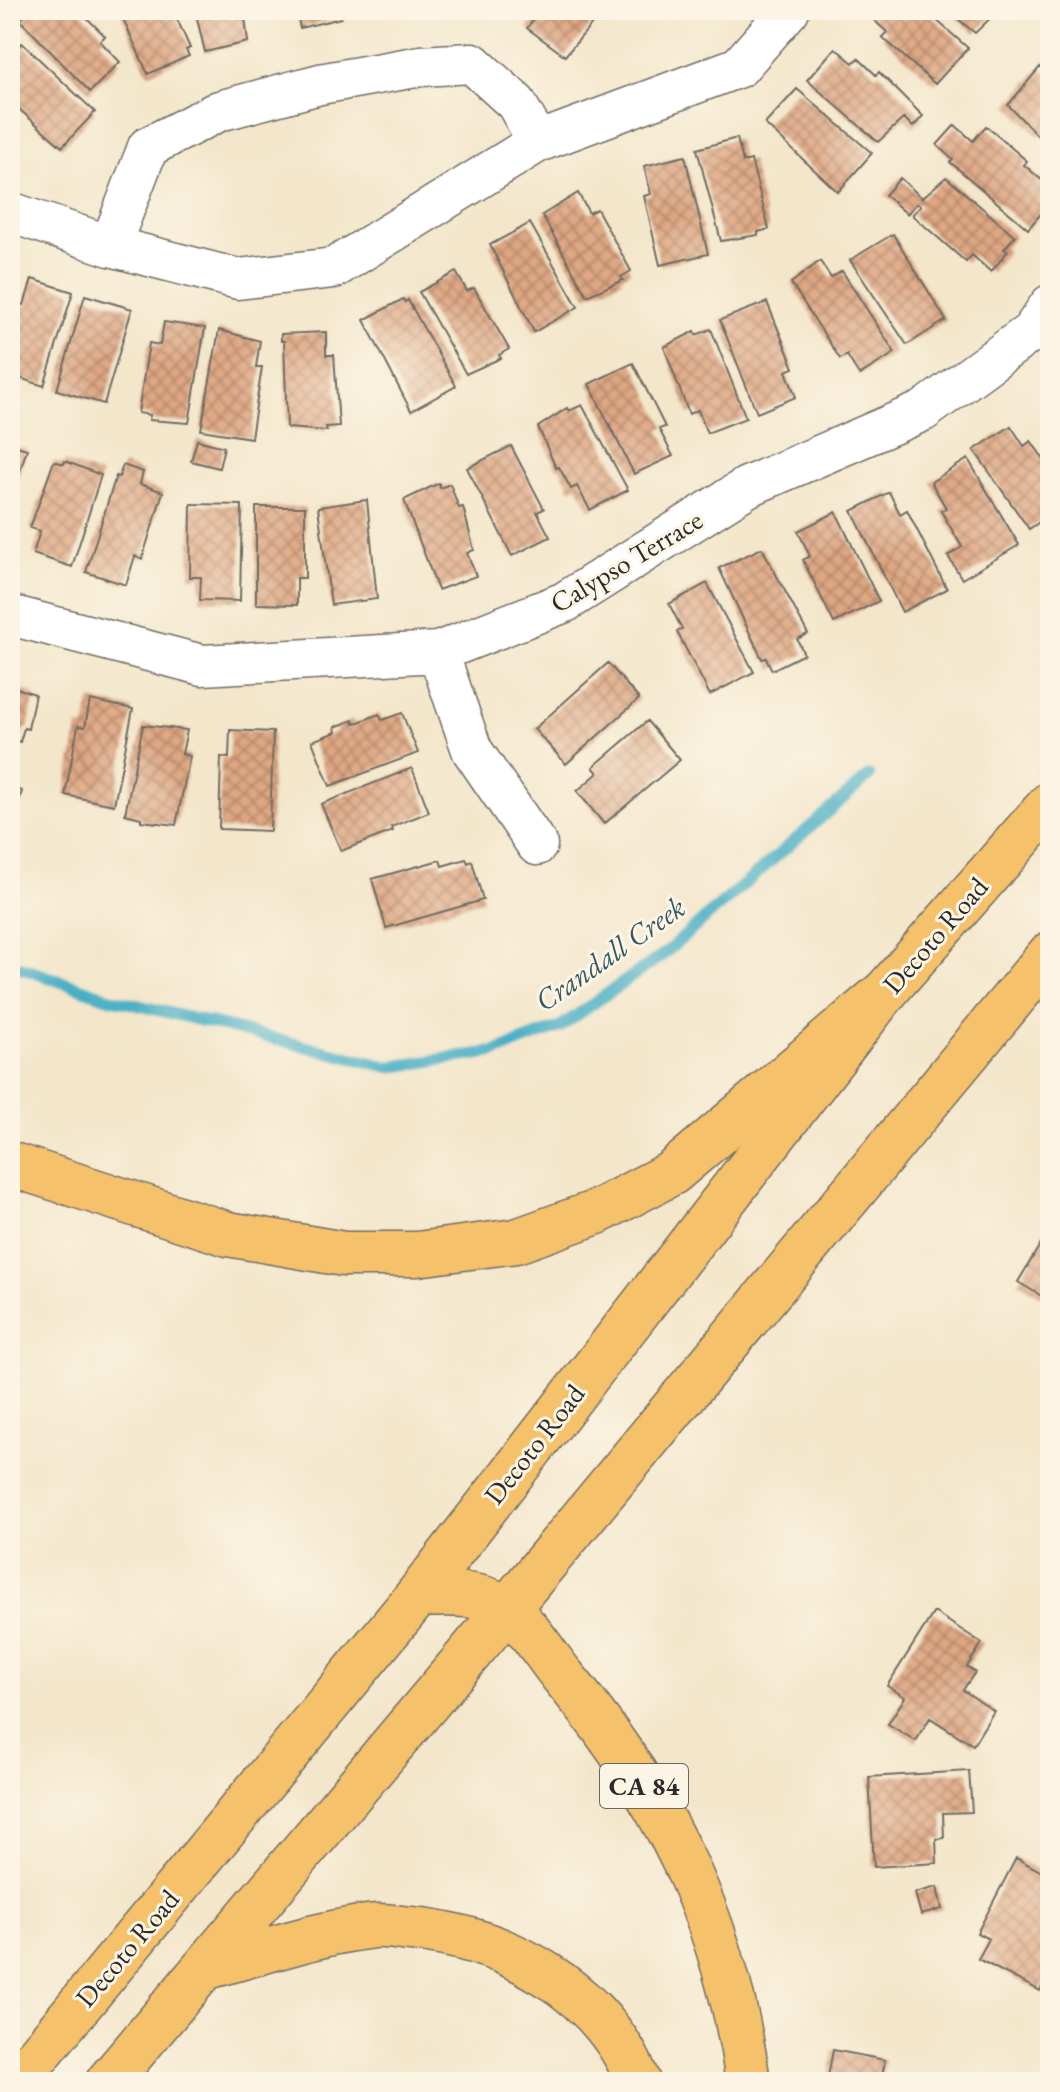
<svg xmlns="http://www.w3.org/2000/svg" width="1060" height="2092" font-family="'EB Garamond',serif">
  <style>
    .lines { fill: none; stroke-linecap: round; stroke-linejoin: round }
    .stream { stroke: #45adc4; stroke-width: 12 }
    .building { fill: url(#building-cross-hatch) }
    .minor-casing { stroke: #716c63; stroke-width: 43 }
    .major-casing { stroke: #716c63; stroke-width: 47 }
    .highway-casing { stroke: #716c63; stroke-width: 47 }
    .minor { stroke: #fff; stroke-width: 40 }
    .major { stroke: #f5c16b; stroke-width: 44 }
    .highway { stroke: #f5c16b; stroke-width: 44 }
    .labels { text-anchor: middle; stroke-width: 6; stroke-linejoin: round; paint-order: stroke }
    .shield { fill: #fcf5e5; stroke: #6a6863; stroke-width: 2 }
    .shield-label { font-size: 26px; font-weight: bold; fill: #2b2b2b }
    .street-label { font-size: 28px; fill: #2b2b2b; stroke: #fcf5e5 }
    .water-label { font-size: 30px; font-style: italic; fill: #345861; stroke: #fcf5e5 }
  </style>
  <defs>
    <pattern id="building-cross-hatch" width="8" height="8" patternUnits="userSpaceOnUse" patternTransform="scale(2)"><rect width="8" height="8" fill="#dfa783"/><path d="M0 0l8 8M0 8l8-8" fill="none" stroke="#b5886b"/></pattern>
  </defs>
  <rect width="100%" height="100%" fill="#fcf5e5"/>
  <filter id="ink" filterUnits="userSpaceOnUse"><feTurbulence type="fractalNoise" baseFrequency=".0125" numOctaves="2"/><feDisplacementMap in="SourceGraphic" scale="16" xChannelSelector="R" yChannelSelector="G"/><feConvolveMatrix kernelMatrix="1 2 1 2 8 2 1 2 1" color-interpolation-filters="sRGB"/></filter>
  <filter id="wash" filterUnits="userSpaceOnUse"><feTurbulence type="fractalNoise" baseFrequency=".006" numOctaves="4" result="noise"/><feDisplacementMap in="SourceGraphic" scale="32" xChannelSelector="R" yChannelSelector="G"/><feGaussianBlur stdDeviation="1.8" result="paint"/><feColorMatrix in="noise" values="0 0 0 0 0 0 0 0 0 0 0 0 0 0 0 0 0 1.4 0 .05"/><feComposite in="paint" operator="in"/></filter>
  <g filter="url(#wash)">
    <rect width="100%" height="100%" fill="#f3e6ca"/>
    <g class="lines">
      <path class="stream" d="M10,964L109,998L389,1067L494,1052L560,1027L664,954L869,776"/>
    </g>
    <g id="blocks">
      <path class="building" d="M30,10H79L105,36L100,41L120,62L90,92L20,20Z
        M119,10H173L190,48L186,50L189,56L148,74Z
        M195,10H244L248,42L205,52Z
        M296,10H339L341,18L300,28Z
        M541,10H604L565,56L527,28Z
        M868,10H925L968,48L935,84L882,37L887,32L866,13Z
        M947,10H999L975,33Z
        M22,43L95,112L62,147L10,101V56Z
        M835,48L853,63L858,58L876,75L879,72L923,116L913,127L904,118L878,142L807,80Z
        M1040,67L1050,76V142L1042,135L1040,138L1008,105Z
        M797,89L872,153L838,192L765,124Z
        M955,125L973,141L986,126L1027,161L1024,165L1050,187V203L1028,229L950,162L953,160L937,145Z
        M737,138L743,162L751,160L769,229L758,232V235L721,241L697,149Z
        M685,156L708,254L660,265L644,196L651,194L644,166Z
        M946,177L1015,236L1004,249L1008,251L991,272L972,255L966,262L912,215L921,206L917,203L907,214L885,195L900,178L922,198Z
        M578,193L589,213L597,209L631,271L621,277L623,280L587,296L542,215Z
        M530,223L578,307L534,332L490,245Z
        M893,234L946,320L907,345L850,260Z
        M820,261L831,278L842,271L895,353L859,375L847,355L840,359L791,283Z
        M456,272L467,291L474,288L509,349L499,355L501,358L466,374L419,292Z
        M32,279L73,292L44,386L10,375V327L17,303L24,305Z
        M85,295L132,309L104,404L57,390Z
        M403,299L405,302L408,300L456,386L411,411L364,320Z
        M767,302L794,368L786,371L796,397L757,413L720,320Z
        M164,322L205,328L189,423L149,420L150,415L138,413L149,343L160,345Z
        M711,329L746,418L707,433L698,410L689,414L664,347L695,331L696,335Z
        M219,330L260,341L256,367H262L251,438L201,430Z
        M326,332V355H334L339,426L326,427L327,431L287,428L284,341H281V334Z
        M633,363L665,427L659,429L673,456L634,474L589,384Z
        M582,405L628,490L590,510L577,486L571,489L559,467L556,468L538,427L567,408L569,411Z
        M1011,426L1024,446L1031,441L1050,468V515L1029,529L974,450Z
        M197,440L224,447L219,468L191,461Z
        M10,444L27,449L11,499H10Z
        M511,446L544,509L537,512L550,537L512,556L467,468Z
        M968,459L1019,545L962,579L948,556L962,547L941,511L946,508L931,482Z
        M54,461L64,464L65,461L101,475L72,567L33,554L40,531L30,528Z
        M123,465L143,472L140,484L163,492L142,559L135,556L126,585L86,572L116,476L119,477Z
        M439,483L440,488L450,484L459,508L463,507L474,550L467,553L476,576L438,590L404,500Z
        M889,492L900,514L907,510L947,589L902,612L852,511Z
        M367,500L377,599L331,605L318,507Z
        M191,504L242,505L240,601L200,600L201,577H190Z
        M256,507H305V578H297V605L256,604Z
        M836,512L879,601L834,623L803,560L810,556L798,531Z
        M762,548L808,634L797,639L804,654L772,670L766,658L762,659L719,568Z
        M707,583L754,672L710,695L677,632L682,629L669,604Z
        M608,663L639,699L566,764L534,729Z
        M10,686L35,694L28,729L24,728L20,742L10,739Z
        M90,700L133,709L114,805L65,795L78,726L85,727Z
        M402,713L418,753L330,786L312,741L336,732L335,727L353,720L354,724L379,714L382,720Z
        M647,721L680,760L604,824L577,791L598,773L593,767Z
        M143,725L187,730L182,754L190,756L176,825L141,821V818L125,814Z
        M230,730L273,732L270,831L219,829L221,757L229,758Z
        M412,768L429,812L391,827L393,831L341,851L321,804Z
        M10,786L22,791L17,809L10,807Z
        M466,859L468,863L472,861L483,900L386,928L372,879L440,860L442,866Z
        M1050,1228V1301L1018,1282Z
        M1048,1580H1050V1603L1045,1602Z
        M934,1612L982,1643L967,1667L975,1672L963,1690L994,1711L973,1745L930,1718L916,1741L888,1724L905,1697L887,1686Z
        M969,1771L972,1812L943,1813L944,1838L936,1839L937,1863L874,1867L869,1777Z
        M1016,1858L1050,1876V1971L1040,1991L978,1959L989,1939L977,1933Z
        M937,1887L942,1909L921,1915L915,1893Z
        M833,2050L885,2060L881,2082H827Z"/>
    </g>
  </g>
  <g filter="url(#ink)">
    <use href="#blocks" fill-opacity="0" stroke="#716c63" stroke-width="2"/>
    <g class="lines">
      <g class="minor-casing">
        <path id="minor" d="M10,212L110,246L238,279L334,268L538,142L739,67L789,10
          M110,246L148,147L219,111L320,84L421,66L472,63L516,103L538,142
          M10,615L202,665L438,652L565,602L747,487L923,411L1031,332L1050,305
          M438,652L472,750L537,845"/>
      </g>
      <g class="major-casing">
        <path id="major" d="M418,1595L886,991L1050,804
          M507,1609L1050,954"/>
      </g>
      <g class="highway-casing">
        <path id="highway" d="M10,1164L228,1234L344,1254H417L516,1241L597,1212L672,1173L886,991
          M207,1967C261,1953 319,1932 375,1926C386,1925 400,1928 411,1929C506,1938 602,1990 638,2082
          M16,2082L418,1595C446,1594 482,1591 506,1609C527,1624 545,1654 561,1674C666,1800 725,1919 748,2082
          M108,2082L507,1609"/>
      </g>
      <use href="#minor" class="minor"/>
      <use href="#major" class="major"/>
      <use href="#highway" class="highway"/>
    </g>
  </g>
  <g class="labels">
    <rect class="shield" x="600" y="1764" width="88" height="44" rx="6"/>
    <g class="shield-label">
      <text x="644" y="1795">CA 84</text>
    </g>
    <g class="street-label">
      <text transform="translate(626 561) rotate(-31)" y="10">Calypso Terrace</text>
      <text transform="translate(935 935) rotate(-49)" y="10">Decoto Road</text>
      <text transform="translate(534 1444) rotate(-52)" y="10">Decoto Road</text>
      <text transform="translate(127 1948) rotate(-50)" y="10">Decoto Road</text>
    </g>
    <g class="water-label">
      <text transform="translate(610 954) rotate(-35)" y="10">Crandall Creek</text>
    </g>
  </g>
  <rect width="1060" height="2092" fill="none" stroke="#fcf5e5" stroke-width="40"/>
</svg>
